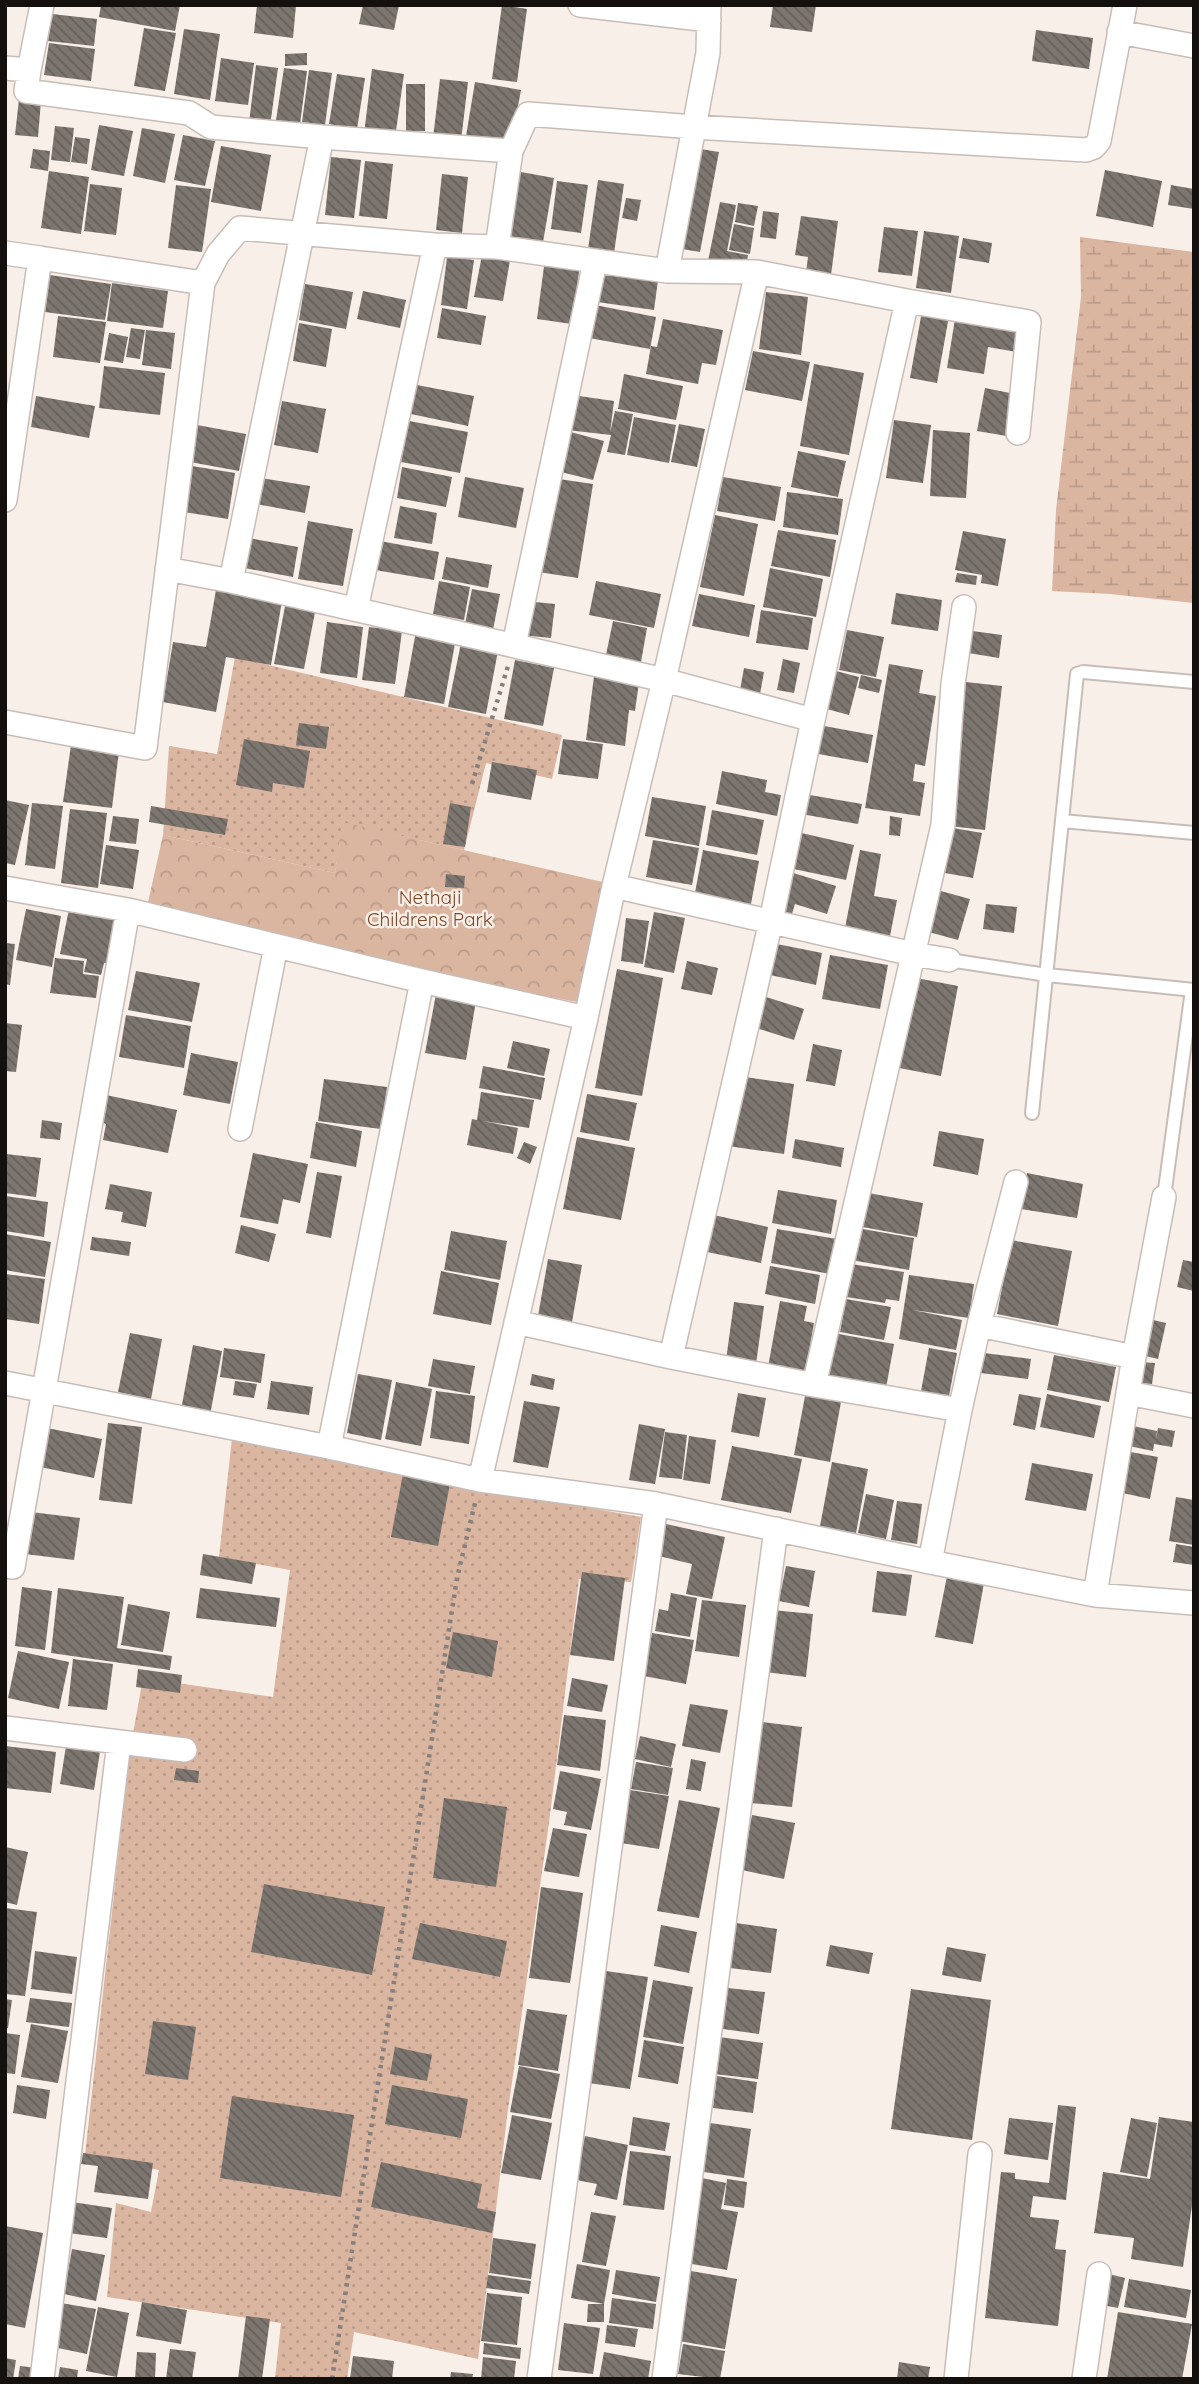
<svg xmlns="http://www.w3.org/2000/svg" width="1199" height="2384" font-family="Quicksand,sans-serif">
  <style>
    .grass { fill: url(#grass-dots) }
    .wetland { fill: url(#wetland-marsh) }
    .park { fill: url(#park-crowns) }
    .building { fill: url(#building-back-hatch) }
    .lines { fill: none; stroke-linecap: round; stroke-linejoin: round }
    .lane-casing { stroke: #c7bdb8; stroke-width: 16 }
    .street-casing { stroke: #c7bdb8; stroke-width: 26 }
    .path { stroke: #867f7b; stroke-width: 4.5; stroke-dasharray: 3.5 5; stroke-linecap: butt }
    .lane { stroke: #fff; stroke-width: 12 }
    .street { stroke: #fff; stroke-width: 23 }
    .labels { text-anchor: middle; stroke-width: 5; stroke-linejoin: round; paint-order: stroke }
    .park-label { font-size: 19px; fill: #7e4623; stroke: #f9efe9 }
  </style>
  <defs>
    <pattern id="grass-dots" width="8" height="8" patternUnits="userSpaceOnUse" patternTransform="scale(1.75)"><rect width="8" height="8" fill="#dab5a0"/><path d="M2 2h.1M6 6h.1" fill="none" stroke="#ba9b89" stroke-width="1.8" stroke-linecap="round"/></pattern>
    <pattern id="wetland-marsh" width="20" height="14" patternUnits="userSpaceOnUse" patternTransform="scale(1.75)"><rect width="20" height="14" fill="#dab5a0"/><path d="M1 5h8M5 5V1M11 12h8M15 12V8" fill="none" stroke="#ba9b89"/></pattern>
    <pattern id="park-crowns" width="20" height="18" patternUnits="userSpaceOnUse" patternTransform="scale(1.75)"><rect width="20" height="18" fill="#dab5a0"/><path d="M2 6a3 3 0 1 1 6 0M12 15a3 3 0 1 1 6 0" fill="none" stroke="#ba9b89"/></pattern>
    <pattern id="building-back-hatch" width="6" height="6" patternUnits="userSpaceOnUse" patternTransform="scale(1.75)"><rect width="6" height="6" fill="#7d7670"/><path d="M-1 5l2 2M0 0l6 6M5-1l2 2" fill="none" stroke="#655f5a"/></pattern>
  </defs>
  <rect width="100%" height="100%" fill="#f9efe9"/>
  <path class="grass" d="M235,657L562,735L552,779L486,763L464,850L343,823L335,873L163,835L169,746L217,754Z
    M232,1438L456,1484L641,1517L631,1582L579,1579L549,1823L507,2117L478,2359L354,2332L347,2379H275L281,2323L107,2297L116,2203L151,2212L159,2170L85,2155L130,1750L143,1678L273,1697L290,1570L219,1557Z"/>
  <path class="wetland" d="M1080,237L1194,252V603L1110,594L1052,591L1056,510L1081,297Z"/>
  <path class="park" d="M342,822L607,883L582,1003L422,972L147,907L163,835L335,873Z"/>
  <path class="building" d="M101,5H180L175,31L99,17Z
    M257,5H296L293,38L254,33Z
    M363,5H399L394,30L359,24Z
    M502,5L527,9L517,82L492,79Z
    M773,5H816L812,32L770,27Z
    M52,14L97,19L94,46L48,41Z
    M144,28L176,33L165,91L134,86Z
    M184,29L220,34L210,100L174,94Z
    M1036,30L1093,38L1089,69L1032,61Z
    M49,43L95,49L91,81L44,75Z
    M307,53V65L285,66V54Z
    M221,58L254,63L248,105L215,101Z
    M256,65L278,68L270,126L249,123Z
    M284,68L307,71L300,124L276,120Z
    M372,69L404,74L395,138L364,134Z
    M309,70L332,73L325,125L302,122Z
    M337,74L365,78L357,129L329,124Z
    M440,79L468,82L461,141L433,138Z
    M475,82L521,90L511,144L466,136Z
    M406,84H425V131H406Z
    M19,99L41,101L38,137L15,135Z
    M99,125L133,131L124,176L91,170Z
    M55,126L74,128L70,162L51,160Z
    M142,128L175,134L165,183L133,176Z
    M183,135L215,141L205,186L174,180Z
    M75,137L90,139L87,164L71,162Z
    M221,146L271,155L261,211L211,202Z
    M694,148L719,152L700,252L676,248Z
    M33,149L50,151L48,171L30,168Z
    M331,157L361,160L354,218L325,215Z
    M365,161L393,164L387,219L359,216Z
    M1105,170L1162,181L1153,227L1096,216Z
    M49,171L89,177L81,234L41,228Z
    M521,172L554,178L543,242L509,236Z
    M442,174L468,177L462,233L436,230Z
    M598,180L624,184L614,253L588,249Z
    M557,181L588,185L581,233L551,229Z
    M90,184L122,188L116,235L84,231Z
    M176,185L211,189L202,252L168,248Z
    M1171,185L1194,189V209L1168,205Z
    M626,198L641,200L637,221L622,218Z
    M720,202L736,205L727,251L748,255L746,268L708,261Z
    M738,203L758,206L754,226L735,222Z
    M763,211L779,213L776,239L760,237Z
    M801,216L838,221L830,283L805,280L808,257L795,255Z
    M734,224L754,228L750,254L729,250Z
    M884,227L918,231L912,276L878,272Z
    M924,231L959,236L951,293L916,288Z
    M963,238L992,243L989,263L959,258Z
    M482,255L510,260L503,301L474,297Z
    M447,257L474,260L467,309L441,305Z
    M545,259L580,264L572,324L537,319Z
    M601,272L658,280L654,310L597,302Z
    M50,275L111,284L105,320L45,312Z
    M112,283L168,291L163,328L107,321Z
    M305,284L353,292L346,329L299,320Z
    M363,291L406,300L400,328L357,319Z
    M766,292L808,297L801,355L759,349Z
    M595,305L656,317L650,349L589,338Z
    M442,308L486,316L481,345L437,338Z
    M922,311L949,316L937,383L910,378Z
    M58,316L106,322L100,363L53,357Z
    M663,319L723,330L716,365L702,363L698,384L646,374L651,346L657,347Z
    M955,319L1027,330L1023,353L988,347L984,374L947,368Z
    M299,323L332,329L326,367L293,361Z
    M131,328L145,330L140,359L126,357Z
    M146,330L175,333L171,369L142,365Z
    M109,333L128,337L123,363L104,360Z
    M753,351L810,362L802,401L745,390Z
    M814,364L864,373L849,455L800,446Z
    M104,366L165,373L160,415L99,408Z
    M624,374L683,386L676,420L618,409Z
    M417,385L474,396L468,426L411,414Z
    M985,388L1015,394L1007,436L977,431Z
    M572,395L614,401L610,433L615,411L633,414L625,455L607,452L611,435L567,430Z
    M36,396L95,406L89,438L31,427Z
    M282,401L326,409L318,453L274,445Z
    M634,417L676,425L669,463L627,455Z
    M894,420L931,425L923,483L886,478Z
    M409,421L468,432L460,473L401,462Z
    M679,424L705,429L697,467L671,462Z
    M197,425L246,434L239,471L190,462Z
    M933,430L970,433L966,498L930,496Z
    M567,431L604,441L593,480L557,471Z
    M798,451L846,461L838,497L791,487Z
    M192,466L235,473L228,519L184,512Z
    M402,467L452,477L446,507L397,498Z
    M465,477L524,488L516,528L458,517Z
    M723,477L781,487L775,521L717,511Z
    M261,478L310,486L305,513L256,504Z
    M552,478L593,484L578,578L538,572Z
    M787,492L843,499L838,535L783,527Z
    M400,506L437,513L432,544L394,538Z
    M715,515L758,524L744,596L700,587Z
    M308,521L353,529L343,586L298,579Z
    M778,530L836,540L830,577L771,566Z
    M963,531L1006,539L998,586L981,583L982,575L955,570Z
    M249,538L298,547L293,577L244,568Z
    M380,541L439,552L434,580L375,570Z
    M446,557L492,565L488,588L442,579Z
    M770,568L823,579L816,617L763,607Z
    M957,573L977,576L976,585L955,582Z
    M439,581L470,587L464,620L433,614Z
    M596,581L661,594L654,628L589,615Z
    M472,589L500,594L493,630L465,624Z
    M216,590L282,601L271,665L226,657L216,712L163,702L173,642L206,647Z
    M896,593L942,600L938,631L891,624Z
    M699,594L755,605L749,637L692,626Z
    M286,601L316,607L304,669L274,664Z
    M525,601L555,604L551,638L521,635Z
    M761,610L813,618L808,650L756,643Z
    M613,621L647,628L641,662L606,655Z
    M327,622L363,627L357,678L320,673Z
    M369,627L402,631L395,684L362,680Z
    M847,630L884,637L876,677L839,670Z
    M965,630L1002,635L999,658L962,652Z
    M416,631L456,638L444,704L404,697Z
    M461,643L498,651L486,714L448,707Z
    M783,659L800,663L794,693L777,690Z
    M515,660L554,668L543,726L504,719Z
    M889,664L923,670L919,693L936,696L925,766L915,764L913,781L925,783L920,816L865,808Z
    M744,668L764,672L760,694L740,690Z
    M832,670L859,677L849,715L823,708Z
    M861,675L882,680L879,693L858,688Z
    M594,676L639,682L635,711L629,710L625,746L586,740Z
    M966,682L1002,686L985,830L949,826Z
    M299,723L329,727L326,749L296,745Z
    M819,725L873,735L868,763L813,753Z
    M244,739L310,751L304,788L273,783L272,792L236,785Z
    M563,739L603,744L598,779L558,774Z
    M71,745L119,751L112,808L63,802Z
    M492,762L537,770L531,800L487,792Z
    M722,771L767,780L765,792L781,795L777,816L716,804Z
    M804,794L862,804L858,824L801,814Z
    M652,797L706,806L699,846L645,836Z
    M5,800L29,805L15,865L5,863Z
    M32,803L63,806L55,869L25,865Z
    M450,803L471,807L465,847L443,844Z
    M151,806L228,819L225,835L149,822Z
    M70,809L107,813L98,888L61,883Z
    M712,810L764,820L757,855L706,845Z
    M113,816L139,819L136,844L109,841Z
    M890,816L902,818L900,836L889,835Z
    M953,828L982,833L973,878L945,873Z
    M797,832L854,845L846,880L789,868Z
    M653,840L699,848L692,885L646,877Z
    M106,845L139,850L133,889L100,884Z
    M703,850L759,861L750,909L694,898Z
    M860,850L881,854L874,896L897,900L890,936L845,928Z
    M790,872L836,886L827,914L795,904L791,917L777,913Z
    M446,874L465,876L464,888L445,887Z
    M937,890L970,899L958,940L925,931Z
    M986,904L1017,907L1014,933L983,929Z
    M26,909L61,916L52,967L16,960Z
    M69,909L116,919L107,963H104L101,975L84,972L87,959L60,954Z
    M654,912L685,918L674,973L644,967Z
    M626,918L649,921L643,964L621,961Z
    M767,942L822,953L816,985L761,973Z
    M5,943L15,944L10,985L5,984Z
    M830,955L888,965L880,1009L822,999Z
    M55,958L84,961L83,974L99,976L96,998L50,993Z
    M687,961L718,968L712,995L681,989Z
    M617,969L663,978L642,1096L595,1088Z
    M136,971L200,983L192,1022L128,1010Z
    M911,977L958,986L941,1076L894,1067Z
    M436,994L476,1001L466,1060L425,1053Z
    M763,996L804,1009L794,1040L753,1027Z
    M126,1015L191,1026L184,1068L119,1057Z
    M5,1023L22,1025L16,1072L5,1071Z
    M513,1041L550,1049L544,1076L507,1068Z
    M813,1044L842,1050L835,1086L806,1081Z
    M191,1053L238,1062L230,1104L183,1095Z
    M483,1066L545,1078L541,1100L479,1088Z
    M738,1076L794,1084L784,1154L728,1146Z
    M324,1079L387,1087L381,1129L318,1121Z
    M481,1092L534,1100L529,1128L483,1121L518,1128L513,1154L467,1145L472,1119L477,1120Z
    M587,1094L637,1103L629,1141L580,1132Z
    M106,1095L177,1110L168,1153L103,1140L106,1124L101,1122Z
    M42,1120L62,1123L60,1140L40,1138Z
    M316,1122L362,1131L356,1167L310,1158Z
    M939,1131L984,1139L978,1175L933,1166Z
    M577,1137L635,1148L621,1220L563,1209Z
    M795,1139L844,1148L841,1167L792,1158Z
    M524,1142L537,1147L530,1164L517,1158Z
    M253,1153L308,1164L300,1203L283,1199L278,1224L240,1217Z
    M6,1154L41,1158L36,1197L5,1193Z
    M317,1172L342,1176L331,1238L306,1233Z
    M1027,1173L1083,1184L1077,1218L1021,1209Z
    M110,1184L152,1192L146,1227L121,1222L123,1212L105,1209Z
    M778,1190L837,1200L831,1234L772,1223Z
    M863,1192L923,1203L917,1237L857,1226Z
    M5,1196L48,1202L44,1237L5,1231Z
    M709,1214L768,1227L761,1263L702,1251Z
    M241,1225L276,1234L269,1262L235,1253Z
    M857,1228L914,1238L909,1270L851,1260Z
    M777,1229L837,1239L830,1274L771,1263Z
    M451,1231L507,1241L500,1280L444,1270Z
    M5,1234L51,1242L45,1277L5,1270Z
    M92,1237L131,1242L129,1256L90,1250Z
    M1011,1240L1072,1251L1058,1326L997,1314Z
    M548,1259L582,1265L572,1322L538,1316Z
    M1183,1260L1194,1262V1291L1177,1287Z
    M851,1264L904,1272L899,1301L886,1299L885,1303L846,1297Z
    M770,1266L820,1275L815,1304L765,1294Z
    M441,1271L499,1283L491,1325L433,1314Z
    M5,1274L45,1279L39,1324L5,1319Z
    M909,1275L974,1284L969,1318L913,1310L962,1320L956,1350L899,1339Z
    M846,1299L891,1307L884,1340L840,1332Z
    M780,1301L807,1306L804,1321L814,1323L805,1374L768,1367Z
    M734,1302L764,1306L756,1364L726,1360Z
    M1149,1319L1166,1323L1158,1359L1141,1355Z
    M130,1333L162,1339L151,1399L118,1392Z
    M833,1333L894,1344L886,1388L825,1377Z
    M193,1345L222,1351L210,1415L181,1410Z
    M224,1348L265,1354L261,1383L220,1377Z
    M929,1348L957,1353L949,1396L921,1391Z
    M984,1353L1031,1359L1028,1379L981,1373Z
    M1054,1355L1116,1367L1109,1402L1047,1390Z
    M433,1359L475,1366L470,1394L428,1386Z
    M1140,1362L1155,1363L1152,1384L1138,1383Z
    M358,1374L392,1380L381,1440L347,1433Z
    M532,1374L555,1379L553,1390L530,1385Z
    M235,1381L257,1384L254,1398L233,1395Z
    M271,1381L313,1387L309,1415L267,1409Z
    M396,1382L432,1389L421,1446L385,1439Z
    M436,1391L475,1396L469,1444L430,1438Z
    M738,1393L766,1398L759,1437L731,1432Z
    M1019,1394L1041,1398L1035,1430L1013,1425Z
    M1047,1394L1101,1406L1094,1438L1040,1427Z
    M805,1396L841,1402L830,1462L794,1455Z
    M524,1401L560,1407L548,1468L513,1462Z
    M108,1423L142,1427L132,1504L99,1500Z
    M639,1424L665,1429L655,1484L629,1480Z
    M1133,1426L1157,1431L1156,1440L1158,1428L1175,1431L1172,1447L1154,1444L1153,1451L1129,1446Z
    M47,1428L102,1439L94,1478L40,1467Z
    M665,1432L687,1435L682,1479L659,1477Z
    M689,1436L716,1440L710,1484L683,1480Z
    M732,1446L802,1459L791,1513L721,1500Z
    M1125,1451L1158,1457L1150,1499L1118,1492Z
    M832,1462L868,1469L856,1533L820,1526Z
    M1032,1463L1093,1474L1086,1511L1025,1500Z
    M403,1474L450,1484L438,1546L391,1537Z
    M866,1494L894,1500L886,1539L858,1533Z
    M1176,1497L1194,1500V1545L1169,1541Z
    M897,1501L922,1504L917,1544L891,1540Z
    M31,1512L80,1518L74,1560L25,1554Z
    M666,1524L725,1537L712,1599L686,1594L692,1564L659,1556Z
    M1176,1544L1194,1547V1565L1173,1562Z
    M203,1554L256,1563L252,1584L200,1575Z
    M786,1566L815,1571L809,1607L779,1601Z
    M877,1571L912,1575L906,1616L872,1612Z
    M582,1572L625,1578L614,1661L570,1655Z
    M947,1576L984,1583L973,1644L935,1637Z
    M22,1587L52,1591L45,1650L15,1646Z
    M58,1588L124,1597L117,1648L172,1656L170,1670L51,1653Z
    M200,1588L280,1598L276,1627L196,1618Z
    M671,1593L697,1598L690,1637L655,1631L659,1609L668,1611Z
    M702,1600L746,1605L739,1657L695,1651Z
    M128,1604L170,1612L163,1652L121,1645Z
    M772,1610L813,1614L806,1677L765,1672Z
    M453,1632L498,1641L492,1677L446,1668Z
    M652,1633L694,1640L686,1684L644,1676Z
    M18,1651L69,1662L59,1709L8,1698Z
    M73,1659L113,1664L107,1710L68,1706Z
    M138,1669L182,1675L180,1693L136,1687Z
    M572,1678L608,1685L602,1712L567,1706Z
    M690,1704L728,1710L720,1753L682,1746Z
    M564,1715L606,1720L600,1771L557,1765Z
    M761,1722L802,1727L792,1807L751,1803Z
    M640,1736L676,1744L671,1767L635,1759Z
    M5,1746L56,1752L51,1793L5,1788Z
    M66,1746L100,1752L94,1790L60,1784Z
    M691,1759L706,1762L701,1791L686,1789Z
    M636,1762L673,1768L668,1795L631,1789Z
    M176,1768L199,1771L198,1783L174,1780Z
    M560,1771L601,1779L591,1830L564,1825L567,1812L553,1809Z
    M630,1790L669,1796L659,1849L621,1843Z
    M444,1798L507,1807L496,1887L433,1878Z
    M679,1800L720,1808L699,1918L657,1911Z
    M752,1815L795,1823L784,1879L742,1870Z
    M553,1828L587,1834L579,1877L544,1871Z
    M5,1847L28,1852L17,1905L5,1902Z
    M264,1884L385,1907L372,1975L251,1952Z
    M541,1887L583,1893L570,1983L529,1978Z
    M5,1908L37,1912L25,1996L5,1994Z
    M420,1923L507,1941L500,1977L412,1959Z
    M736,1923L777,1929L771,1973L730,1968Z
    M661,1925L697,1932L689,1973L654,1966Z
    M830,1945L873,1953L869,1974L826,1966Z
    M947,1947L986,1954L981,1982L942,1975Z
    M35,1951L77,1957L72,1994L31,1989Z
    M606,1971L648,1977L630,2089L589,2083Z
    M653,1980L693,1987L683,2044L643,2037Z
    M728,1988L765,1992L759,2034L723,2029Z
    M911,1989L991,2000L972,2140L891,2129Z
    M30,1998L72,2003L69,2027L26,2022Z
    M5,1999L12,2000L8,2028H5Z
    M527,2009L567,2015L558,2071L518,2065Z
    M153,2021L196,2027L188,2080L145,2074Z
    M31,2024L68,2031L58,2083L21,2077Z
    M5,2033L20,2035L15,2074L5,2073Z
    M719,2037L763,2043L758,2079L714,2074Z
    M644,2040L684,2047L678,2084L638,2077Z
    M395,2047L432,2055L427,2081L390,2074Z
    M519,2066L560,2074L551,2119L510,2112Z
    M717,2076L757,2082L753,2113L713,2108Z
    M17,2085L50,2090L46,2119L13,2113Z
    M392,2085L468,2099L461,2138L385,2124Z
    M232,2096L354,2115L341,2197L220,2178Z
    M1058,2105L1076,2107L1066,2200L1033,2196L1030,2217L1059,2220L1055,2249L1066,2250L1058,2326L985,2318L1001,2172L1015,2173V2179L1049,2183Z
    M512,2115L552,2123L541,2180L501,2173Z
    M633,2117L670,2123L665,2151L629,2145Z
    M1159,2117L1194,2122V2192L1183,2267L1131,2259L1134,2238L1094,2233L1103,2172L1150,2179Z
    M1009,2118L1053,2123L1048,2160L1004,2154Z
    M1131,2118L1157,2123L1147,2177L1120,2172Z
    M710,2123L751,2129L744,2178L704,2172Z
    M585,2136L628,2145L617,2200L594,2195L597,2184L576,2180Z
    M630,2151L671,2156L664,2210L623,2205Z
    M83,2153L153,2163L148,2199L94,2192L98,2166L81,2164Z
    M381,2162L482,2184L477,2208L496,2212L492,2233L371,2207Z
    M702,2178L726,2183L721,2209L738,2212L727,2270L686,2263Z
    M727,2179L747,2182L744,2208L724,2205Z
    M72,2202L112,2208L107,2238L68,2233Z
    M591,2212L616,2216L606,2266L582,2262Z
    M5,2226L43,2233L25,2328L5,2324Z
    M493,2238L536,2244L531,2279L489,2273Z
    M72,2249L105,2255L96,2301L64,2294Z
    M577,2264L610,2270L604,2304L571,2298Z
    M616,2270L660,2277L656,2302L612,2294Z
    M691,2271L737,2279L725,2349L679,2341Z
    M1109,2274L1125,2278L1118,2308L1102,2305Z
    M488,2275L531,2281L529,2294L486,2288Z
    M1129,2279L1191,2290L1186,2318L1124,2307Z
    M487,2293L522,2297L517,2345L481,2341Z
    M612,2298L656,2304L653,2329L609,2323Z
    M142,2302L187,2310L181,2344L136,2336Z
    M61,2303L96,2309L87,2354L53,2347Z
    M588,2304H604V2322H587Z
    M98,2307L129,2313L117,2377L86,2371Z
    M1118,2312L1192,2324L1182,2379H1107Z
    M246,2316L270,2319L262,2379H238Z
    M564,2323L600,2328L593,2374L558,2370Z
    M607,2325L638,2329L635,2347L605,2343Z
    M484,2343L521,2348L520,2359L483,2354Z
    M683,2344L725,2351L720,2379L678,2374Z
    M170,2349L196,2352L192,2379H166Z
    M137,2352L156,2353L155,2379H135Z
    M604,2352L651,2361L648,2379H599Z
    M353,2356L394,2361L392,2379H350Z
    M483,2357L516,2361L514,2379H481Z
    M5,2358L16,2360L13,2379H5Z
    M899,2362L930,2367L928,2379H897Z
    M20,2366L37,2368L36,2379H18Z
    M60,2367L78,2370L77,2379H58Z
    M451,2372L473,2374L472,2379H450Z"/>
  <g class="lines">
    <g class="lane-casing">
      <path id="lane" d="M1062,821L1194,833
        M949,960L1047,975L1194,990
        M1032,1113L1077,674L1083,672L1194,682
        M1164,1197L1192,990"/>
    </g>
    <g class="street-casing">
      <path id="street" d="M580,5L709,20
        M1119,32L1194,46
        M5,68L29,70L42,5
        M29,70L26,91L189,113L211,127L322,137L231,581
        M322,137L511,151L497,247
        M511,151L528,114L694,127L1086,150L1094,147L1099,141L1125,5
        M5,253L40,258
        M907,301L1029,322L1018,433
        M5,500L40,258L203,283
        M167,569L231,581L664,680L813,720L907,301L757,272
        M356,609L435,245
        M514,645L595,262
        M5,722L145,748L203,283L218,254L240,228L435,245L497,247L667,271L708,53L709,5
        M614,886L913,954L949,960
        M5,888L128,910L422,981L586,1018
        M240,1129L276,946
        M516,1322L671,1357L771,921L813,720
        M979,1325L1134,1357L1128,1393
        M671,1357L814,1385L943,825L953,684L964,607
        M1134,1357L1164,1197
        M5,1383L329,1447L422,981
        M814,1385L960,1410L979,1325L1016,1182
        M329,1447L480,1480L656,1504L539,2379
        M480,1480L586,1018L614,886L664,680L757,272L667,271
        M656,1504L930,1562L960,1410
        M930,1562L1095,1595L1194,1603
        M5,1566L13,1567L128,910
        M1095,1595L1128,1393L1194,1406
        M5,1728L185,1750
        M42,2379L119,1742
        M664,2379L776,1529
        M956,2379L980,2154
        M1084,2379L1099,2274"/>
    </g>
    <path class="path" d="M472,784L508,666
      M332,2379L457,1578L476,1499"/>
    <use href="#lane" class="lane"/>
    <use href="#street" class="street"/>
  </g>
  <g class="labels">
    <g class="park-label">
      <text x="430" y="904">Nethaji<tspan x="430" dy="22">Childrens Park</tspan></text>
    </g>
  </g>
  <rect width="1199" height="2384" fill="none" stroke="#13100e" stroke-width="14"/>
</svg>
